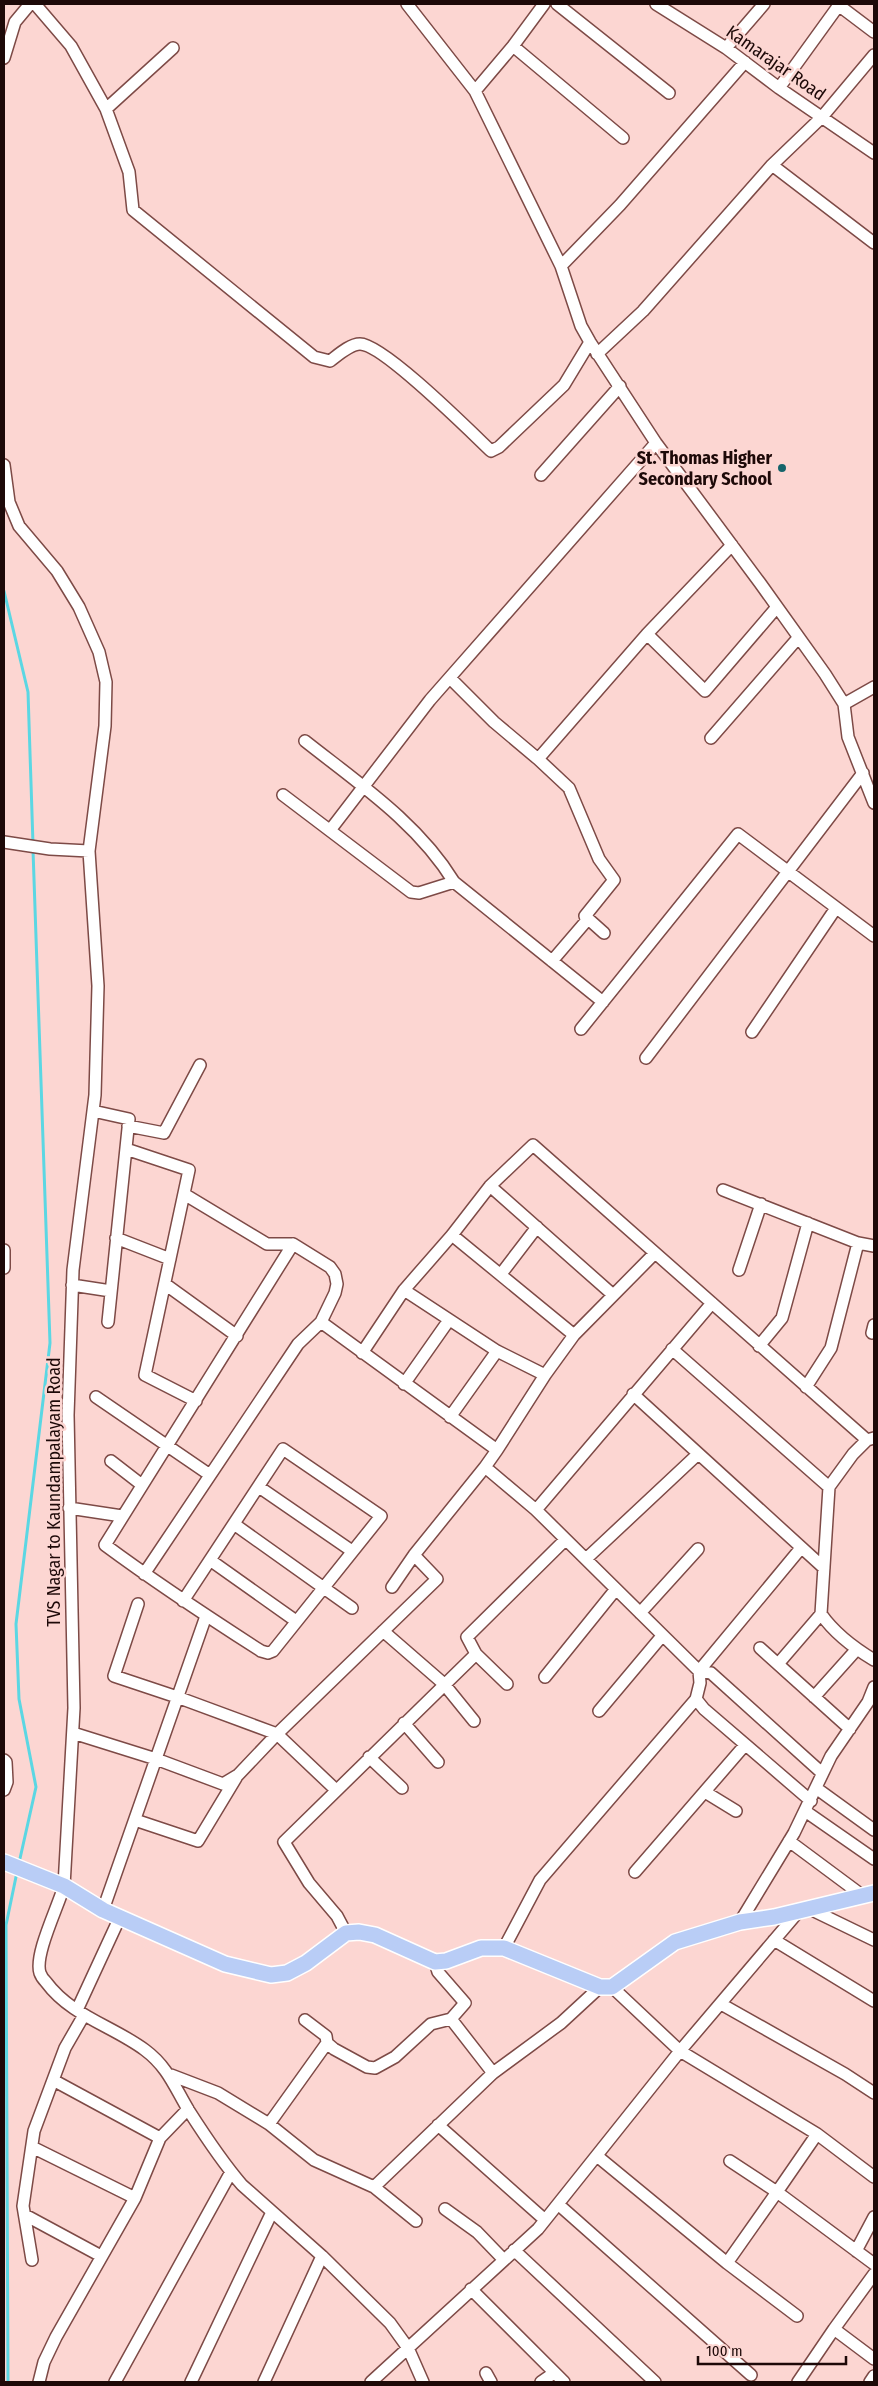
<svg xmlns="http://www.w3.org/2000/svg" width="878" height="2386" font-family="'Fira Sans Condensed',sans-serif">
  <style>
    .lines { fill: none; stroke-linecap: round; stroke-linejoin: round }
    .stream { stroke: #5bd7e3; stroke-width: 3 }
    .minor-casing { stroke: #7d4a46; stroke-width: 14 }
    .major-casing { stroke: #fff; stroke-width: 18 }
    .minor { stroke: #fff; stroke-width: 11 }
    .major { stroke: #b9cdf6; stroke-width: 15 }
    .poi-dot { fill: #15646b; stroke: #fcd6d2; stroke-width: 2 }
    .labels { text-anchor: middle; stroke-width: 5; stroke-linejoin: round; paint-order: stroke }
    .street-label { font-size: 18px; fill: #1d0908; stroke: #fcd6d2 }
    .poi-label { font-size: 18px; font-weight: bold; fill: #1d0908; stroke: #fcd6d2; text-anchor: end }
  </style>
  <rect width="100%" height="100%" fill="#fcd6d2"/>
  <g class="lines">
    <path class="stream" d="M4,591L28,692L33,844
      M19,1863L36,1787L19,1699L16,1624L50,1343L33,850
      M8,2382L6,1925L17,1872"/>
    <g class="minor-casing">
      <path id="minor" d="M35,4L71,46L106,109
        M407,4L475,91L561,266L581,326L590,342L656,443L760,583L825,674L844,704L848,737L874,803
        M557,4L669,93
        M656,4L726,48L779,88L874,153
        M837,4L874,32
        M513,46L623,138
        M173,48L106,109L129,172L133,210L314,357L330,361C338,355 350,344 360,344C383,344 471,432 491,451L499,447L564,385L590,342
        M726,48L764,4
        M4,58L15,22L30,4
        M779,88L839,5
        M475,91L513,46L544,4
        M772,165L822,117L874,55
        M561,266L620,205L745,62
        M597,354L643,311L772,165L874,243
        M4,465L9,502L19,526L57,571L79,607L99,652L106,682L105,726L89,851L98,986L95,1095L73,1270L68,1415L74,1708L64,1886C58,1907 34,1955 40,1973C41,1976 44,1980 46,1982C71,2016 113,2026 145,2050C168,2067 175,2088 189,2111C205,2136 222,2162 242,2185L322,2256L390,2323L408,2348L423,2382
        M541,475L620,386
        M647,634L705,691L777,607
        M450,678L494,722L538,759
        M844,704L874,687
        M711,738L798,638
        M305,741C358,783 418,823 454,882L603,1002
        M283,795L411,892L419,893L454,882
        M331,829L430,700L656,443
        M4,842L50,849L89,851
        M604,933L585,916L614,880L599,859L569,788L538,759L647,634L732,545
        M552,961L588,919
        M581,1029L738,834L874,936
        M752,1032L836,908
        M646,1058L863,773
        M93,1111L129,1119L108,1322
        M128,1126L164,1133L200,1065
        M126,1149L189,1170L145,1375L196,1401
        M490,1186L612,1294
        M723,1190L858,1243L874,1246
        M184,1194L267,1244H293L330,1267L335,1274L337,1284L335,1293L321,1322
        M452,1235L574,1335
        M116,1238L170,1259
        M4,1250V1268
        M739,1270L761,1204
        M501,1274L537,1227
        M165,1284L237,1336
        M72,1285L111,1291
        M404,1290L497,1351L545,1375
        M872,1333L874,1325
        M759,1346L782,1318L808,1223
        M672,1349L829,1487
        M362,1353L404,1290L452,1235L490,1186L533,1145L867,1440
        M404,1384L449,1320
        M806,1387L831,1348L858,1243
        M633,1394L824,1568
        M96,1397L210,1475
        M450,1417L497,1351
        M874,1438L867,1440L853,1454L829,1487L821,1614C835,1634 854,1648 874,1660
        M497,1450L545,1375L574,1335L655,1253
        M111,1461L142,1485
        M259,1487L352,1551
        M69,1508L122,1516
        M536,1510L712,1303
        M234,1524L352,1608
        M801,1548L699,1671L700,1683L696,1699L704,1709L811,1801
        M587,1558L698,1454
        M210,1560L296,1621
        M144,1574L298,1344L321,1322L497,1450L485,1467L536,1510L699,1671L711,1673L822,1773
        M392,1587L414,1555L485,1467
        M183,1601L283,1449L381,1516L273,1651L268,1653L261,1651C208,1617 155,1582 105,1545L293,1244
        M138,1604L114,1676L177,1697L277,1734L437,1579L414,1555
        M640,1613L698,1549
        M383,1631L444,1684L474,1721
        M760,1648L850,1729
        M778,1664L821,1614
        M545,1677L616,1589
        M507,1684L476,1654L467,1637L565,1540
        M814,1697L857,1649
        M599,1711L662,1636
        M404,1723L438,1762
        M73,1733L156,1759L223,1784L238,1775L277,1734L336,1790
        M369,1757L402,1788
        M4,1760L6,1762L7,1782L4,1790
        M816,1788L874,1830
        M705,1792L736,1811
        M805,1811L874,1859
        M135,1820L198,1841L236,1778
        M789,1841L863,1896
        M635,1872L745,1745
        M810,1909L874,1940
        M103,1910L206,1616
        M799,1911L680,2051L817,2134L777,2192L874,2264
        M740,1922L794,1833L831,1756L868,1702L874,1687
        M346,1933L337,1916L309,1883L284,1842L476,1654
        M774,1940L874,2001
        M504,1948L540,1880L696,1699
        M435,1962L438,1972L465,2003L451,2019L493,2073
        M721,2004L845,2074L874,2093
        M77,2010L120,1917
        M305,2020L326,2036L327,2043L334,2049L367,2067L375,2068L395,2057L431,2024L451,2019
        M171,2075L218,2093L269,2124L314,2160L374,2187L493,2073L561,2023L600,1987
        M53,2080L160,2138
        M269,2124L327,2043
        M438,2125L545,2220
        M817,2134L874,2177
        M32,2147L135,2198
        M597,2156L727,2263L797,2316
        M374,2187L416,2221
        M559,2205L751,2375
        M445,2209L477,2232L504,2260
        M25,2215L101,2256
        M514,2250L655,2382
        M856,2251L874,2217
        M32,2260L23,2206L34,2131L65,2048L84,2015
        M727,2263L777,2192L730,2161
        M874,2274L834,2329L874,2359
        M471,2289L564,2382
        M486,2373L491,2382
        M39,2382L44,2362L56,2337L135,2198L160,2138L188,2109
        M115,2382L231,2172
        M191,2382L272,2212
        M264,2382L322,2256
        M371,2382L538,2229L680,2051L612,1987
        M541,2382L554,2373
        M798,2382L834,2329
        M870,2382L874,2376"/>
    </g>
    <g class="major-casing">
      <path id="major" d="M4,1862L64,1886L103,1910L225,1964L271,1975L287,1973L306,1963L346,1933L359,1932L375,1935L435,1962L446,1961L481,1948H504L600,1987H612L675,1942L740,1922L774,1917L874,1893"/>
    </g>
    <use href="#minor" class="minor"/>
    <use href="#major" class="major"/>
  </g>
  <circle class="poi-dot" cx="782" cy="468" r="5"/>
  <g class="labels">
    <g class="street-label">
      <text transform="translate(776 63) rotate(35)" y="6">Kamarajar Road</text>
      <text transform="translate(54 1492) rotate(-90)" y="6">TVS Nagar to Kaundampalayam Road</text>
    </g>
    <g class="poi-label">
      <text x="772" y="464">St. Thomas Higher<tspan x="772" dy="21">Secondary School</tspan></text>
    </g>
  </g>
  <rect width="878" height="2386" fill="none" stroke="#1d0908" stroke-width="10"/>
  <path d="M698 2356v8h148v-8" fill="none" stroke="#1d0908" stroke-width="2.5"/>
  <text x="706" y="2356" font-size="15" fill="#1d0908" stroke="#fcd6d2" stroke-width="4" paint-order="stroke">100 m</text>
</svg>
